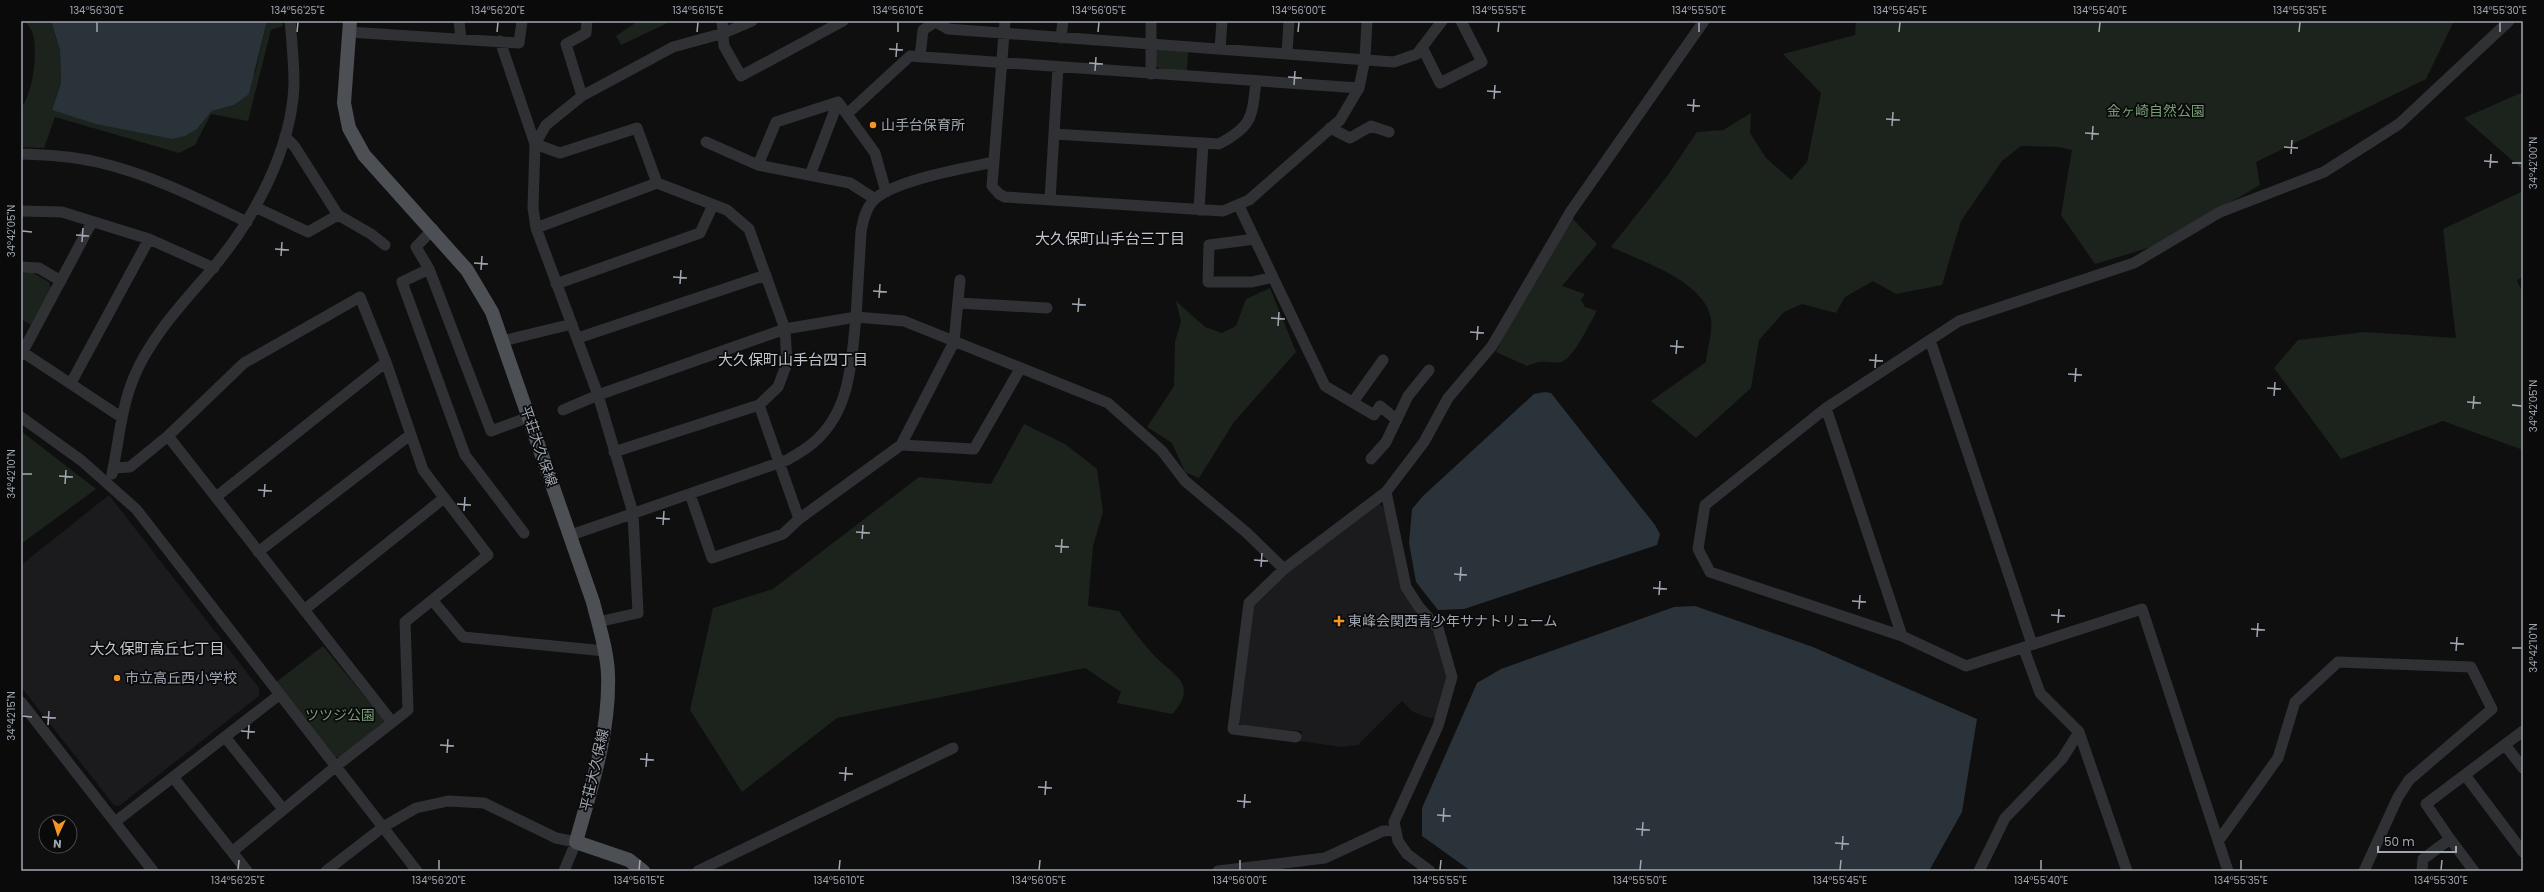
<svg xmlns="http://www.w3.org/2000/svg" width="2544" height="892" font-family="Poppins,'Noto Sans JP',sans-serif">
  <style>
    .built { fill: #1b1b1d }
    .green { fill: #1b231c }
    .water { fill: #293339 }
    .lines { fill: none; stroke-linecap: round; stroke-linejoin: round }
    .minor { stroke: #303135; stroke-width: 11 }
    .major { stroke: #4c4f54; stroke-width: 14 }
    .ticks { fill: none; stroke: #a0a7b2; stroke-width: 1.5 }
    .poi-dot { fill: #f59623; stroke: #0a0a0b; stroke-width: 1.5 }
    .labels { text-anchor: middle; stroke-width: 3.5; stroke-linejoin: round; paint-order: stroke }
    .park-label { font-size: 14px; fill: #789e76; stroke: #0a0a0b }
    .poi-label { font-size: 14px; fill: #a0a7b2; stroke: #0a0a0b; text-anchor: start }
    .street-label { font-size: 14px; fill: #a0a7b2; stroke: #0a0a0b }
    .neighbourhood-label { font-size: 15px; fill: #c1c6ce; stroke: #0a0a0b }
    .neatline { fill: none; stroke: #a0a7b2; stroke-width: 1.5 }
    .ticks-label { font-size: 10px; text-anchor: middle; fill: #a0a7b2 }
  </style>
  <rect width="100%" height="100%" fill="#0f0f10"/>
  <path class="built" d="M109,495L259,688V696L119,806L114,805L21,687V565Z
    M1377,500L1385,510L1405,594L1435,629L1449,675L1435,717L1430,718L1413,712L1402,701L1358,745L1341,747L1300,741L1302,731L1242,727L1239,722L1252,604L1316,546Z"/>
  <path class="green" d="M25,21H51L60,50L61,83L52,110L172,139L197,129L212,111L234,105L255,73L267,21H282L283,26L271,30L248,121L211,114L195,145L179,153L55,117L44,148L21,147V108C33,93 38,53 33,35C32,30 28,25 25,21Z
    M638,21H672L621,45L616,36Z
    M1856,21H2454L2426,79L2256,162L2260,185L2158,245L2095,264L2061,215L2072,150L2059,147L2021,146L2002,161L1961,221L1942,285L1896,294L1873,281L1845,297L1836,313L1802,304L1784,312L1759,340L1751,388L1696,438L1651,401L1706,362C1707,349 1713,331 1711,319C1705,281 1641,261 1611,247L1668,175L1697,132L1723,130L1751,113L1750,133L1766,158L1791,180L1807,162L1821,93L1783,54L1855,35Z
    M1156,49L1188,52L1187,72L1160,70L1155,64Z
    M2523,92V170L2464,118Z
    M2523,191V275L2517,281L2523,293V450L2443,421L2341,459L2274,368L2298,340L2365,332L2456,338L2443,229Z
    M1571,217L1597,244L1562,286L1585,294L1581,300L1585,307L1597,311C1590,323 1573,359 1561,362C1546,364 1545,358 1527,366L1496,352L1519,306Z
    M21,273H33L49,282L51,289L31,325L21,319Z
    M1270,288L1296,352L1234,422L1199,478L1185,472L1172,443L1147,427L1174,386L1175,342L1181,322L1176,301L1205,327L1222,333L1236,326L1246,299Z
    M1024,424L1065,444L1097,469L1103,512L1093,546L1088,606L1119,611C1129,625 1139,638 1150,651C1168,673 1202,682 1172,714L1117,703L1121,692L1085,668L837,718L742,792L690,710L713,608L773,589L919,477L991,484Z
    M21,431L96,489L21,544Z
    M323,646L384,720L382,725L341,757H333L275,683Z"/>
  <path class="water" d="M51,21H267L249,94L234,105L212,111L197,129L185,136L172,139L96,124L52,110L61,83L60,50Z
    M1545,392L1551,393L1655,525L1660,534L1657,545L1464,609L1438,610L1416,582L1409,543L1412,509L1423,496L1534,394Z
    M1695,606L1813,647L1977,719L1962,812L1929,871H1471L1422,836V808L1477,683L1501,669L1674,607Z"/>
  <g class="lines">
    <path class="minor" d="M459,21L461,39
      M722,21L724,46L741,76L843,21
      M934,21L948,29L1394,62L1417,54L1442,21
      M1005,21L992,186L999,194L1005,197L1223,211L1249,200L1340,120L1359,88L1365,59L1367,21
      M1151,21V74
      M349,32L519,43L522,21
      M1061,38L1063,21
      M500,41L535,144
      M1422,47L1440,83L1482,62L1461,21
      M1220,49L1222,21
      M1287,54L1289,21
      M920,57L923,30L935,22
      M582,96L566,44L586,33L587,21
      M847,114L910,56L1359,88
      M1330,128L1350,138L1371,126L1389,132
      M1054,134L1219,144C1253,126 1252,117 1256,81
      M285,136L295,147L338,215
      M706,142L758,165L850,183L875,199
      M535,144L546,125L582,96L673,47L724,33L752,21
      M21,154C46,155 72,156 97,162C150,174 199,199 247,222
      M994,162C965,168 896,180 875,199C866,207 863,220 861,232L856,317L904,321L1108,403L1162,451L1185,481L1247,533L1284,569
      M758,165L776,122L838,102L875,153L886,192
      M810,175L838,102
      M1050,200L1058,67
      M1239,206L1325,386L1374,415L1380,406L1397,420
      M255,207L308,232L338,215L371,234L385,245
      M1199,210L1203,143
      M21,211L62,212L149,239L214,268
      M536,228L657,183L727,210L749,229L785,329L787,363L778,387L759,405L614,452
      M433,229L416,247L429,269L491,431L529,417
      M1255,239L1209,245L1208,282H1252L1273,277
      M21,267L39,268L61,281
      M429,269L402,282L465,455L524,533
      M556,284L700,233L713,205
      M958,303L1047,308
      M578,338L766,275
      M1930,340L2032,644
      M502,341L572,324
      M21,351L121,417
      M21,355L92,222
      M71,383L149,239
      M1353,402L1383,360
      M759,405L799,519
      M1826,408L1902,636
      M563,410L598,395L785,329L856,317C851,363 851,411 813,443C805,450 796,455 787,460L571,535
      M21,417L82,461L136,509L417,871
      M168,436L392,722
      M901,445L954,342L960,280
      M1371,459L1386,442L1408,396L1429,370
      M113,468L130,467L168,436L244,363L360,297L386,362L423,470L488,555L405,622L408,710L335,767L232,852
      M112,474C119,441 121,408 134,377C151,336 184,302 212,269C253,221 292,149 294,84C294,63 292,42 290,21
      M1386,492L1406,587L1419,607L1438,628L1452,677L1438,726L1394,822L1398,841L1407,854L1430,871
      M690,494L712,558L783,534L799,519L901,445L974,449L1020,369
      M216,497L386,362
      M258,552L410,435
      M433,601L463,637L605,651
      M304,610L444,498
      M598,622L638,613L633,513L598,395L536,228L533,208L535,144L560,153L637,128L657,183
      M2024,649L2040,693L2079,732L2127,871
      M21,702L153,871
      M225,737L283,809
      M1296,737L1233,729L1249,603L1284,569L1386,492L1424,442L1448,398L1492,346L1571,211L1704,21
      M2505,745L2523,768
      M2465,775L2523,852
      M173,777L247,871
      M115,822L279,695
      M2450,839L2474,871
      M2219,840L2278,758L2295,702L2338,662L2471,667L2492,709L2409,780L2398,797L2364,871
      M326,871L383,827L416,808L448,801L484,803L556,838L576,842L564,871
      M698,871L953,748
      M1218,871L1325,858L1383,831L1396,830
      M1979,871L2005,818L2062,759L2079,732
      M2228,871L2142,609L1966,666L1902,636L1710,572L1698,549L1705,505L1826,408L1959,321L2134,263L2220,212L2324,172L2399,124L2509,21
      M2422,871L2423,859L2450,839L2426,804L2523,731"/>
    <path class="major" d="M350,21L344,103L349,128L364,155L467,270L492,312L593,602C599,626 607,650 608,674C610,732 591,788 576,842L629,860L643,871"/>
  </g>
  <path class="ticks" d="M97,32V22M297,32L298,22M497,32L498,22M697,32L698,22M898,32V22M1098,32L1099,22M1298,32L1299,22M1498,32L1499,22M1699,32V22M1899,32L1900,22M2099,32L2100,22M2299,32L2300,22M2500,32V22M889,49L903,50M896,57L897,43M1089,63L1103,64M1095,71L1096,57M1288,77L1302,78M1294,85L1295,71M1487,91L1501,92M1494,99L1495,85M1687,105L1700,106M1693,112L1694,99M1886,119L1900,120M1892,126L1893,112M2085,133L2099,134M2092,140L2093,126M2284,147L2298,148M2291,154L2292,140M2484,161L2498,162M2512,163H2522M2490,168L2491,154M22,231L32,232M76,235L89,236M82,242L83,228M275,249L289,250M281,256L282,242M474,263L488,264M481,270L482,256M673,277L687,278M680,284L681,270M873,291L887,292M879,298L880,284M1072,304L1086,305M1078,312L1079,298M1271,318L1285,319M1278,326L1279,312M1470,332L1484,333M1477,340L1478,326M1670,346L1684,347M1676,354L1677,340M1869,360L1883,361M1875,368L1876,354M2068,374L2082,375M2075,382L2076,368M2267,388L2281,389M2274,396L2275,382M2467,402L2481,403M2512,405L2522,406M2473,409L2474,396M22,474H32M59,476L73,477M65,484L66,470M258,490L272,491M264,497L265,484M457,504L471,505M464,511L465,497M656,518L670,519M663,525L664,511M856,532L870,533M862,539L863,525M1055,546L1069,547M1061,553L1062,539M1254,560L1268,561M1261,567L1262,553M1454,574L1467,575M1460,581L1461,567M1653,588L1667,589M1659,595L1660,581M1852,601L1866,602M1859,609L1860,595M2051,615L2065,616M2058,623L2059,609M2251,629L2265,630M2257,637L2258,623M2450,643L2464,644M2512,648H2522M2456,651L2457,637M22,716L32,717M42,717L56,718M48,725L49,711M241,731L255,732M248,739L249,725M440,745L454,746M447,753L448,739M640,759L654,760M646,767L647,753M839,773L853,774M845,781L846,767M1038,787L1052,788M1045,795L1046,781M1237,801L1251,802M1244,808L1245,794M1437,815L1451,816M1443,822L1444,808M1636,829L1650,830M1642,836L1643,822M1835,843L1849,844M1842,850L1843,836M238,870L239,860M439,870V860M639,870L640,860M839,870L840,860M1039,870L1040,860M1240,870V860M1440,870L1441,860M1640,870L1641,860M1840,870L1841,860M2041,870V860M2241,870V860M2441,870L2442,860"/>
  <g class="poi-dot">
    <circle cx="873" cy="125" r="4"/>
    <path d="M1337 615h4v4h4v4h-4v4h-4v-4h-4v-4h4z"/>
    <circle cx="117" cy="678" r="4"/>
  </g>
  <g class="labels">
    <g class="park-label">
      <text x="2156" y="116">金ヶ崎自然公園</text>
      <text x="340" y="720">ツツジ公園</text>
    </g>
    <g class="poi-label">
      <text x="881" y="130">山手台保育所</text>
      <text x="1348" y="626">東峰会関西青少年サナトリューム</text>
      <text x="125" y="683">市立高丘西小学校</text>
    </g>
    <g class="street-label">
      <text transform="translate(539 446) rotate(71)" y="5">平荘大久保線</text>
      <text transform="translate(594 770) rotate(-77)" y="5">平荘大久保線</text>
    </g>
    <g class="neighbourhood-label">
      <text x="1110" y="244">大久保町山手台三丁目</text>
      <text x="793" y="365">大久保町山手台四丁目</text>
      <text x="157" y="654">大久保町高丘七丁目</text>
    </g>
  </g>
  <rect width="2544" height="892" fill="none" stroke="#0a0a0b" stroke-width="44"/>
  <g transform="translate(58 834) rotate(184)"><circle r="19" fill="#0a0a0b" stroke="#46494e"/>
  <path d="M0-3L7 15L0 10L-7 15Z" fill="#f59623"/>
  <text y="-6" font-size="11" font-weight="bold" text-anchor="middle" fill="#a0a7b2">N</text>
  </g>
  <path d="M2378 846v6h78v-6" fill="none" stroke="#a0a7b2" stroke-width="2"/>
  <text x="2384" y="846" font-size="12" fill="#a0a7b2" stroke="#0a0a0b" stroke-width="3" paint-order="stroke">50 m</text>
  <rect x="22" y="22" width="2500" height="848" class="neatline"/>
  <g class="ticks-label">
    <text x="97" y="14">134°56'30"E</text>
    <text x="298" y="14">134°56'25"E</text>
    <text x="498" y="14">134°56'20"E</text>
    <text x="698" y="14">134°56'15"E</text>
    <text x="898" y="14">134°56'10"E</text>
    <text x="1099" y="14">134°56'05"E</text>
    <text x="1299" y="14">134°56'00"E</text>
    <text x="1499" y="14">134°55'55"E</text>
    <text x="1699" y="14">134°55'50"E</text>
    <text x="1900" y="14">134°55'45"E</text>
    <text x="2100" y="14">134°55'40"E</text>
    <text x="2300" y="14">134°55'35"E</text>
    <text x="2500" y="14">134°55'30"E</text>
    <text transform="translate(2533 163) rotate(-90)" y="4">34°42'00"N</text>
    <text transform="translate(11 231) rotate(-90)" y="4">34°42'05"N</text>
    <text transform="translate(2533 406) rotate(-90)" y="4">34°42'05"N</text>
    <text transform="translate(11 474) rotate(-90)" y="4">34°42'10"N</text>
    <text transform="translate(2533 648) rotate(-90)" y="4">34°42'10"N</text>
    <text transform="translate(11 716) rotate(-90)" y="4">34°42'15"N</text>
    <text x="238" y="884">134°56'25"E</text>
    <text x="439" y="884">134°56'20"E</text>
    <text x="639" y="884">134°56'15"E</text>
    <text x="839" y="884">134°56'10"E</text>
    <text x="1039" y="884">134°56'05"E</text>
    <text x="1240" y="884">134°56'00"E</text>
    <text x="1440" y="884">134°55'55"E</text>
    <text x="1640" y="884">134°55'50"E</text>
    <text x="1840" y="884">134°55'45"E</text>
    <text x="2041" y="884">134°55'40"E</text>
    <text x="2241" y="884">134°55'35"E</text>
    <text x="2441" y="884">134°55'30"E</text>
  </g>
</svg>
